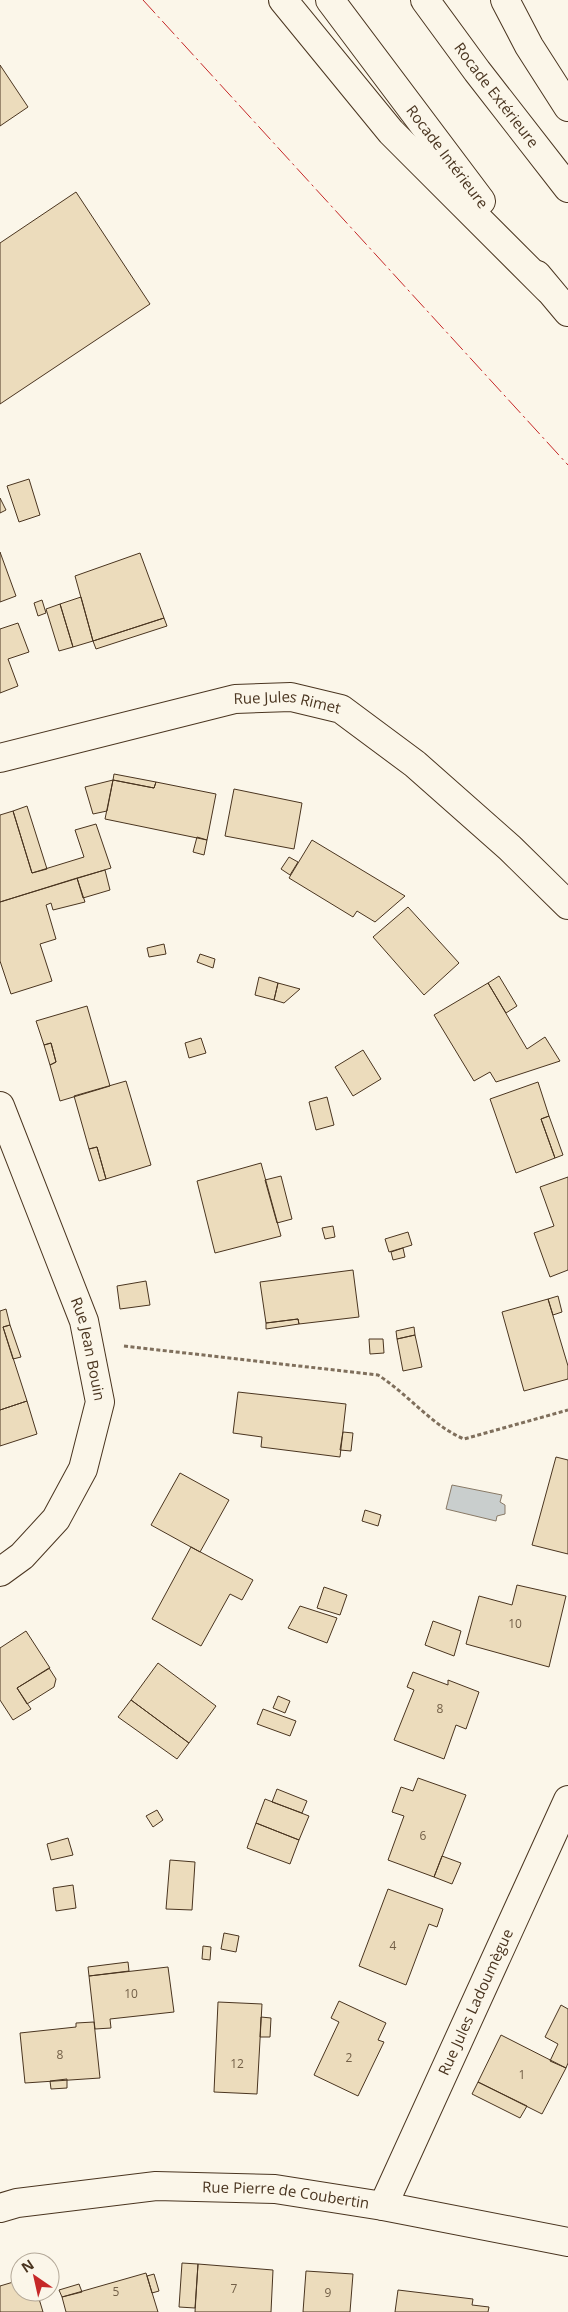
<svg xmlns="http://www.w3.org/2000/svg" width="568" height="2312" font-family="'Open Sans',sans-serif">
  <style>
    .water { fill: #c9cecd; stroke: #887966 }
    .building { fill: #ecdcbc; stroke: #4a3520 }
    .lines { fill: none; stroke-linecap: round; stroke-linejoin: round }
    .minor-casing { stroke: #4a3520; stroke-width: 30 }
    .trunk-casing { stroke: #4a3520; stroke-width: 30 }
    .path { stroke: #7f6f5c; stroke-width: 3; stroke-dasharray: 4 2.5; stroke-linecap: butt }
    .minor { stroke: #fbf6e9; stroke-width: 28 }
    .trunk { stroke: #fbf6e9; stroke-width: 28 }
    .power { stroke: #c62828; stroke-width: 1; stroke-dasharray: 18 4 2.5 4; stroke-linecap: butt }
    .labels { text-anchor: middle; stroke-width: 4; stroke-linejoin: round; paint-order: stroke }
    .number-label { font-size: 12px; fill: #725f47 }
    .street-label { font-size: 15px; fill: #4a3520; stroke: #fbf6e9 }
  </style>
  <rect width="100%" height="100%" fill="#fbf6e9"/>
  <path class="water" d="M452,1485L502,1495L500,1502L505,1505V1514L497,1516L496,1521L446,1509Z"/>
  <path class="building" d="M0,65L28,107L0,126Z
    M76,192L150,304L0,404V243Z
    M29,479L40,515L19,522L7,486Z
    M0,498L6,510L0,513Z
    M0,552L16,596L0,602Z
    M140,553L164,618L93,641L75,576Z
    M81,597L93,641L73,647L60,604Z
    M42,600L46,613L38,616L34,603Z
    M60,604L73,647L59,651L46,609Z
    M164,618L167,626L96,649L93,641Z
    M18,623L29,652L8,659L18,686L0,693V629Z
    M114,774L156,782L154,788L113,780Z
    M113,780L107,811L93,814L85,787Z
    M113,780L154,788L156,782L216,794L207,840L105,819Z
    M234,789L302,803L294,849L225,836Z
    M27,806L47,869L32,873L13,811Z
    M13,811L32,873L84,857L75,830L96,824L111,868L0,902V815Z
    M197,837L207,840L204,855L193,852Z
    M312,840L405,896L375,922L357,911L353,917L289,878Z
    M289,857L298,862L290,875L281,869Z
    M105,870L110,890L83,898L77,878Z
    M77,878L85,902L53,910L51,903L46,905L56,939L40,944L52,981L11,994L0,961V902Z
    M408,907L459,963L424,995L373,937Z
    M164,944L166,954L149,957L147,948Z
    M200,954L215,959L213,968L197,962Z
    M499,976L517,1006L506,1013L488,983Z
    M259,977L278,983L274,1000L255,995Z
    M278,983L300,989L284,1003L274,1000Z
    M488,983L527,1049L545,1037L560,1061L496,1082L490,1072L474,1081L434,1015Z
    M87,1006L110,1086L60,1101L50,1065L56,1062L51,1043L44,1045L36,1021Z
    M201,1038L206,1053L189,1058L185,1043Z
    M51,1043L56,1062L50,1065L44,1045Z
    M363,1050L381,1079L353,1096L335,1067Z
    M126,1081L151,1165L106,1179L97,1147L89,1149L74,1096Z
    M538,1082L549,1116L541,1119L555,1158L516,1173L490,1099Z
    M327,1097L334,1125L316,1130L309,1102Z
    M549,1116L563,1155L555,1158L541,1119Z
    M97,1147L106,1179L99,1181L89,1149Z
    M261,1163L281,1236L215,1253L197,1181Z
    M281,1176L292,1219L277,1223L265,1180Z
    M568,1177V1270L550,1277L534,1233L554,1226L540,1187Z
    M333,1226L335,1237L325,1239L322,1228Z
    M408,1232L412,1245L389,1252L385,1239Z
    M403,1248L405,1257L393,1260L391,1252Z
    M353,1270L359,1317L299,1324L298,1319L266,1323L260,1282Z
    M146,1281L150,1305L120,1309L117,1286Z
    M558,1296L562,1312L553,1315L548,1299Z
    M548,1299L568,1366V1379L524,1391L502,1312Z
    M6,1309L10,1325L3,1327L27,1401L0,1410V1311Z
    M298,1319L299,1324L266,1329V1323Z
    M10,1325L21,1357L13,1359L3,1327Z
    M414,1327L415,1335L397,1339L396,1331Z
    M415,1335L422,1367L403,1371L397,1339Z
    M369,1339H383L384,1353L370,1354Z
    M238,1392L346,1404L340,1457L261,1447L262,1437L233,1433Z
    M27,1401L37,1434L0,1446V1410Z
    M343,1432L353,1433L351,1451L340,1450Z
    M556,1457L568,1460V1554L532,1545Z
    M180,1473L229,1500L200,1552L151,1525Z
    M365,1510L381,1515L378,1526L362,1521Z
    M191,1547L253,1580L242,1600L230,1594L201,1646L152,1619Z
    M517,1585L566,1596L549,1667L466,1644L479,1596L512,1605Z
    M324,1587L347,1595L340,1615L317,1608Z
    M300,1606L337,1618L327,1643L288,1628Z
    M433,1621L461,1631L454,1656L425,1645Z
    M26,1631L50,1668L17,1688L31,1709L13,1720L0,1700V1648Z
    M158,1663L216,1706L189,1743L131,1700Z
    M49,1668L56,1679L54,1687L27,1704L17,1688Z
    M413,1672L448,1685V1680L479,1692L466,1729L456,1725L444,1759L394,1740L414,1690L407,1687Z
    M278,1696L290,1701L285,1713L273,1708Z
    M131,1700L189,1743L177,1759L118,1717Z
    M263,1709L296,1721L290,1736L257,1724Z
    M418,1778L466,1795L434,1877L388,1860L404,1816L392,1812L401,1787L413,1791Z
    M277,1789L307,1801L302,1813L272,1802Z
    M265,1799L309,1816L299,1840L256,1823Z
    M157,1810L163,1820L153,1827L146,1816Z
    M256,1823L299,1840L290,1864L247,1848Z
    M68,1838L73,1855L51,1860L47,1844Z
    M442,1856L461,1863L452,1884L434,1877Z
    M170,1860L195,1862L192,1910L166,1909Z
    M73,1885L76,1908L56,1911L53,1888Z
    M388,1889L443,1909L437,1927L429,1924L406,1985L359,1966Z
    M224,1933L239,1936L236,1952L221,1949Z
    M203,1946L211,1947L210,1960L202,1959Z
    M128,1962L129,1971L89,1976L88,1967Z
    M168,1967L174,2012L110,2019L111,2028L95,2029L89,1976Z
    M339,2001L386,2023L378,2040L384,2042L358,2096L314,2075L339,2022L331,2018Z
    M218,2002L262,2004L257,2094L214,2092Z
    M561,2005L568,2009V2063L566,2068L550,2061L558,2044L545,2037Z
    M261,2017L271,2018L270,2037H260Z
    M94,2022L100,2078L25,2083L20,2033L76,2027V2023Z
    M501,2035L566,2068L542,2114L478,2082Z
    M67,2079V2088L51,2089L50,2081Z
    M478,2082L527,2106L520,2118L472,2094Z
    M182,2263L198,2264L195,2308L179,2307Z
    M198,2264L273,2270L271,2312H195Z
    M306,2271L353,2274L350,2312H303Z
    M146,2273L158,2312H66L62,2297Z
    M154,2274L159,2291L152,2293L147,2276Z
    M20,2280V2292H37L43,2312H0V2286Z
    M79,2284L82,2292L62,2297L59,2290Z
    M398,2290L473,2299L472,2305L489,2307L488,2312H395Z"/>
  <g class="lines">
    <g class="minor-casing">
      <g id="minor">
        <path id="s1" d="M0,758L235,699L291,697L341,709L415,764L510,848L568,905"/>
        <path id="s2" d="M0,1106L84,1321L100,1402L83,1469L56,1519L22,1556L0,1572"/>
        <path id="s3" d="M383,2206L568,1800"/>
        <path id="s4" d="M0,2208L17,2203L156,2186L275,2189L383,2206L568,2242"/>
      </g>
    </g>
    <g class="trunk-casing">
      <g id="trunk">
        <path d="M283,0L391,132L548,289"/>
        <path d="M330,0L481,201"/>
        <path id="s5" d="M425,0L477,71L568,188"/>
        <path d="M505,0L529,46L568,107"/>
        <path d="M537,275L568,312"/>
      </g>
    </g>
    <path class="path" d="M124,1346L378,1375C408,1394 431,1425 464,1439L568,1410"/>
    <use href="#minor" class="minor"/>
    <use href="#trunk" class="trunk"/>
    <path class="power" d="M143,0L568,465"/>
  </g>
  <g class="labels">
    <g class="number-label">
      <text x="515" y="1628">10</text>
      <text x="440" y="1713">8</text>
      <text x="423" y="1840">6</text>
      <text x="393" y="1950">4</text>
      <text x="131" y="1998">10</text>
      <text x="60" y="2059">8</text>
      <text x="349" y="2062">2</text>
      <text x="237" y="2068">12</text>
      <text x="522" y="2079">1</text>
      <text x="234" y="2293">7</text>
      <text x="116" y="2296">5</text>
      <text x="328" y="2297">9</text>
    </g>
    <g class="street-label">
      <text dy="5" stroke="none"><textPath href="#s5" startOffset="119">Rocade Extérieure</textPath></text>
      <text transform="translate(447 157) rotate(53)" y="5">Rocade Intérieure</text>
      <text dy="5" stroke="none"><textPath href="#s1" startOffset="295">Rue Jules Rimet</textPath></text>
      <text dy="5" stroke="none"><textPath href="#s2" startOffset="259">Rue Jean Bouin</textPath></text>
      <text dy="5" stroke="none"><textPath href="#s3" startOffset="224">Rue Jules Ladoumègue</textPath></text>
      <text dy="5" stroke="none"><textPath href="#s4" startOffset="288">Rue Pierre de Coubertin</textPath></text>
    </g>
  </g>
  <g transform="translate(35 2277) rotate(326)"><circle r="24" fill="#fbf6e9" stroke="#b4a999"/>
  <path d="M0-4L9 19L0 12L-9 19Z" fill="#c62828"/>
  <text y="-8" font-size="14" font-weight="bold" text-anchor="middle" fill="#4a3520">N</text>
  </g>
</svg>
